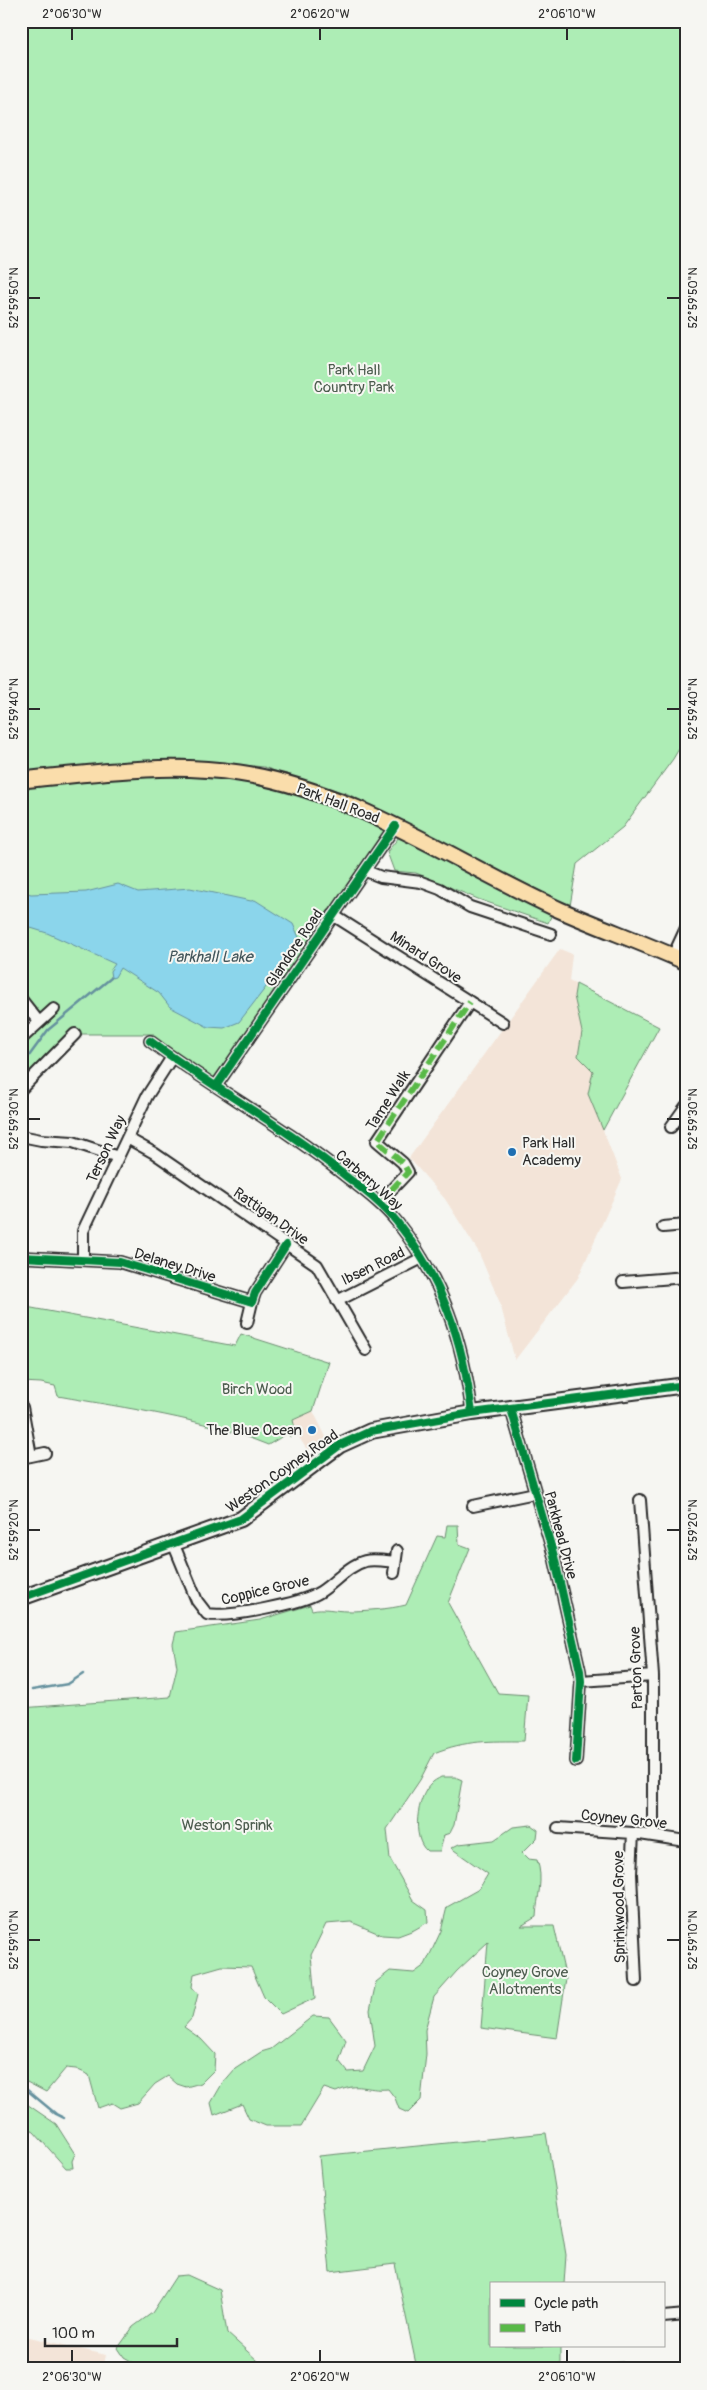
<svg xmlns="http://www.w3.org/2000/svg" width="707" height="2390" font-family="Pangolin,sans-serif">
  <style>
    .built { fill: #f3e4d8 }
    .green { fill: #adedb5; stroke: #6c8c70 }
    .water { fill: #8bd5eb; stroke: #65919e }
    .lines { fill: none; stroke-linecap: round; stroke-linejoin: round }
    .stream { stroke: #65919e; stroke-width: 2.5 }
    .street-casing { stroke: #2b2b2b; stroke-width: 14 }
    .secondary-casing { stroke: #2b2b2b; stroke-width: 18 }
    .primary-casing { stroke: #2b2b2b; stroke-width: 19 }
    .street { stroke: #f6f6f2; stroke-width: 10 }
    .secondary { stroke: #f6f6f2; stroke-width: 14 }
    .primary { stroke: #faddab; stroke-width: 15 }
    .quiet { stroke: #58b947; stroke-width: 6; stroke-dasharray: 12 6; stroke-linecap: butt }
    .cycleway-casing { stroke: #f6f6f2; stroke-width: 11 }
    .cycleway { stroke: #00873e; stroke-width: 8 }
    .ticks { fill: none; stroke: #2b2b2b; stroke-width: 2 }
    .poi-dot { fill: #1f6fb2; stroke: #f6f6f2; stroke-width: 2 }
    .labels { text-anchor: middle; stroke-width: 4; stroke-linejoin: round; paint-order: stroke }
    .park-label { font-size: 15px; fill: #4c5c4e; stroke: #f6f6f2 }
    .street-label { font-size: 15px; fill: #2b2b2b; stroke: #f6f6f2 }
    .poi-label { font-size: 15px; fill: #2b2b2b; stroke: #f6f6f2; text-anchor: start }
    .water-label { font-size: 16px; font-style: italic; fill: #43565b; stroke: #f6f6f2 }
    .neatline { fill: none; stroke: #2b2b2b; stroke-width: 2 }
    .ticks-label { font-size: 12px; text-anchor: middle; fill: #2b2b2b }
  </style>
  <rect width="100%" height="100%" fill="#f6f6f2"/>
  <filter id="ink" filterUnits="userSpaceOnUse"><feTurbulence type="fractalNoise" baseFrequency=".02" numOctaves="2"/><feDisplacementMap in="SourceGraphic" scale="10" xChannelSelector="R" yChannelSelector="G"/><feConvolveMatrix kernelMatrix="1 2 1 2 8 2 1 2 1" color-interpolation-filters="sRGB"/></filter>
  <g filter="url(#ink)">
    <path class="built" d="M560,949L572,954L569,981L659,1027L603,1130L622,1179L578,1278L515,1360L500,1303L478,1251L445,1199L409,1158Z
      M313,1411L327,1439L308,1451L296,1433L293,1420Z
      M21,2335L106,2355L103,2369H21Z"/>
    <path class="green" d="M21,21H686V737L673,759L623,827L577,864L570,906L346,793L299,780L264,767L181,759L21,774Z
      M225,771L395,826L216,1086L151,1039L154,1034H75L21,1089V1039L39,1022L21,999V780Z
      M399,837L553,912L548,923L478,899L416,873L394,871L387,852Z
      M576,984L659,1027L603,1130L588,1094L593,1071L578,1056L582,1032L574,996Z
      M21,1306L235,1346L241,1334L329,1362L313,1411L293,1420L296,1433L290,1437L288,1433L268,1445C199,1417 130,1409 58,1396L55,1386L41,1383L21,1382Z
      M447,1525H458L459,1544L470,1548L448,1603L498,1693L528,1695L524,1741C490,1741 466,1740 434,1753L420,1780L387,1829L390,1859L413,1900L427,1910L428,1922L414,1930L398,1936L382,1935L351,1922L326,1924L311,1955L315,1998L281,2014L264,1997L251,1967L222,1966L194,1974L192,1987L198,1994L192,2018L184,2027L201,2039L215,2054L214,2070L201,2083L186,2087L177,2084L168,2076L155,2084L138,2103L120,2108L112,2103L98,2108L89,2075L76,2069L66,2068L46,2092L21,2079V1708L170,1697L177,1667L173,1644L176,1632L260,1620L310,1605L312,1610C323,1607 335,1611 347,1611C364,1611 390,1609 406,1605L437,1536L445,1537Z
      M441,1777H455L462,1780L454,1825L450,1833L444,1835L440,1851H427C411,1838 417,1797 431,1784C433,1781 438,1779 441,1777Z
      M531,1825L538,1830L537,1838L522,1853L528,1859L537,1860C544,1879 537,1897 536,1917L521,1926H554L566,1979L557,2038L481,2028L488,1942L457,1971L434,1997L425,2030L426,2054L421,2100L408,2113L399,2109L395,2098L388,2089C365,2091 360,2081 336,2092L324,2088L301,2126H266L249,2119L242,2104L214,2115L211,2103L222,2084L235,2069L261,2052L271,2049L313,2016L329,2017L346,2040L339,2061L348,2072L363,2071L375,2046L370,2010L376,1982L390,1971L414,1973L425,1965L441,1931L447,1907L479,1889L488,1874L451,1848L459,1844L494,1840L513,1827Z
      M21,2100L56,2124L75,2154L72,2161L73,2168H66L34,2132L21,2124Z
      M546,2133L566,2255L564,2284H491V2346H560V2369H417L395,2264L330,2272L319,2156Z
      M187,2275L220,2290L227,2333L267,2369H219L187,2363L136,2364L124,2357L118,2348L133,2327L152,2313L176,2276Z
      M624,2362V2369H605V2363Z"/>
    <path class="water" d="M21,884L24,892L31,894L86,892L118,884L138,892L190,888L251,901L255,900L293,924L301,942L239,1022L224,1028L208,1027L170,1007L159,993L120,968L115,977L111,978L110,971L115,964L47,933L21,925Z"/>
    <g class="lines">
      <path class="stream" d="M21,1063L26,1060L48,1030L111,978
        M32,1690L68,1684L83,1674
        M21,2085L56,2114L64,2118"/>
      <g class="street-casing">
        <path id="street" d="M366,871L381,877L421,882L440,889L470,907L551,934
          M333,915L503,1023
          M673,956L686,928
          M21,999L39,1022
          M21,1039L54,1009
          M150,1041C213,1088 282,1125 343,1174C362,1189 382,1203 397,1222C443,1280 463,1341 472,1413
          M216,1086L395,826
          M21,1089L75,1034
          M671,1127L686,1106
          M21,1136L41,1140L73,1142L118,1157
          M127,1138L154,1153L317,1265L366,1350
          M379,1203L408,1172L403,1163L377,1141L470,1002
          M663,1227L686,1225
          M21,1257L120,1262L252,1302L255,1293L286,1245
          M83,1259V1231L147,1096L172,1057
          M623,1282L686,1277
          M337,1301L422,1258
          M247,1323L252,1302
          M511,1409L554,1556L580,1671L581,1681L576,1761
          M31,1456L45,1453
          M21,1458L31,1456L22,1407
          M640,1500L653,1676V1836
          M473,1506L535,1493
          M174,1545L197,1601L207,1614C228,1618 301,1604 320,1592C335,1583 347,1566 365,1561C373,1559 386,1561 395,1562
          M394,1573L397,1551
          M581,1681L653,1676
          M558,1828L633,1833L686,1841
          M633,1833L631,1874L636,1981
          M663,2317L686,2315"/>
      </g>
      <g class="secondary-casing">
        <path id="secondary" d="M21,1598L241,1519L340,1445L371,1431L472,1413L686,1385"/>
      </g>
      <g class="primary-casing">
        <path id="primary" d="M21,780C93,773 167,762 239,773C356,791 454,862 560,910C601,928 644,943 686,962"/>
      </g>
      <use href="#street" class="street"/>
      <use href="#secondary" class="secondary"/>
      <use href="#primary" class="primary"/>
      <path class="quiet" d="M379,1203L408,1172L403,1163L377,1141L470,1002"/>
      <g class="cycleway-casing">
        <path id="cycleway" d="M150,1041C213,1088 282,1125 343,1174C362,1189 382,1203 397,1222C443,1280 463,1341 472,1413
          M216,1086L395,826
          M21,1257L120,1262L252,1302L255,1293L286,1245
          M511,1409L554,1556L580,1671L581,1681L576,1761
          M21,1598L241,1519L340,1445L371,1431L472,1413L686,1385"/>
      </g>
      <use href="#cycleway" class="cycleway"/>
    </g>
  </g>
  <path class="ticks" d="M72,28V40M320,28V40M567,28V40M28,298H40M667,298H680M28,709H40M667,709H680M28,1119H40M667,1119H680M28,1530H40M667,1530H680M28,1940H40M667,1940H680M72,2350V2362M320,2350V2362M567,2350V2362"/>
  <g class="poi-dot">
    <circle cx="512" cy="1152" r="5"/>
    <circle cx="312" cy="1430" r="5"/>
  </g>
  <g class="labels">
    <g class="park-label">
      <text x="354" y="375">Park Hall<tspan x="354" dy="17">Country Park</tspan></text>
      <text x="257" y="1394">Birch Wood</text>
      <text x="227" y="1830">Weston Sprink</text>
      <text x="525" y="1977">Coyney Grove<tspan x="525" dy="17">Allotments</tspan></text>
    </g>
    <g class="street-label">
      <text transform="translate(338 803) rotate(21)" y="5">Park Hall Road</text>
      <text transform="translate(294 948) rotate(-56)" y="5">Glandore Road</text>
      <text transform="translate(426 957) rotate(33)" y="5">Minard Grove</text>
      <text transform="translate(388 1100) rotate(-57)" y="5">Tame Walk</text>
      <text transform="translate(106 1149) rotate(-65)" y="5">Terson Way</text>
      <text transform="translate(369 1180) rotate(41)" y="5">Carberry Way</text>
      <text transform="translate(271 1216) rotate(35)" y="5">Rattigan Drive</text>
      <text transform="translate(175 1265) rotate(17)" y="5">Delaney Drive</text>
      <text transform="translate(373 1266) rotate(-26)" y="5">Ibsen Road</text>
      <text transform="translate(282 1471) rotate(-35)" y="5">Weston Coyney Road</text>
      <text transform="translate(561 1535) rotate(75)" y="5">Parkhead Drive</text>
      <text transform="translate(265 1590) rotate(-13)" y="5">Coppice Grove</text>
      <text transform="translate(636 1668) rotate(-92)" y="5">Parton Grove</text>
      <text transform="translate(624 1819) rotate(6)" y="5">Coyney Grove</text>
      <text transform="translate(619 1907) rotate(-91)" y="5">Sprinkwood Grove</text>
    </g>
    <g class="poi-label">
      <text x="522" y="1148">Park Hall<tspan x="522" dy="17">Academy</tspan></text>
      <text x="302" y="1435" text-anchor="end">The Blue Ocean</text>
    </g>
    <g class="water-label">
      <text x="210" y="962">Parkhall Lake</text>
    </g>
  </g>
  <rect width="707" height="2390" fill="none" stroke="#f6f6f2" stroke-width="55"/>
  <rect x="490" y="2282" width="175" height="65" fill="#f6f6f2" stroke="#a5a5a2"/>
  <rect x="500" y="2299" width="25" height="8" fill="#00873e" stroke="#a5a5a2"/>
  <text x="534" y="2308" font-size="15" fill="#2b2b2b">Cycle path</text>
  <rect x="500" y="2324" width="25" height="8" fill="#58b947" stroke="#a5a5a2"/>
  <text x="534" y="2332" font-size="15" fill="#2b2b2b">Path</text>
  <path d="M45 2338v8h132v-8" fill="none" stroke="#2b2b2b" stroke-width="2.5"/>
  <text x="52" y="2338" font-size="15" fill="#2b2b2b" stroke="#f6f6f2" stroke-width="4" paint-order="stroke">100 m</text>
  <rect x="28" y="28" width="652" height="2334" class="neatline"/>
  <g class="ticks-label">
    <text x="72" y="18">2°06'30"W</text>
    <text x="320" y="18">2°06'20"W</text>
    <text x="567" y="18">2°06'10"W</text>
    <text transform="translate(14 298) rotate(-90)" y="4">52°59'50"N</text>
    <text transform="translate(693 298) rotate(-90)" y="4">52°59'50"N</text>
    <text transform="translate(14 709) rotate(-90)" y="4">52°59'40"N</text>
    <text transform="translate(693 709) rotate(-90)" y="4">52°59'40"N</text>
    <text transform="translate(14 1119) rotate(-90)" y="4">52°59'30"N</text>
    <text transform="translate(693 1119) rotate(-90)" y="4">52°59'30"N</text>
    <text transform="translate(14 1530) rotate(-90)" y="4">52°59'20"N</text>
    <text transform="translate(693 1530) rotate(-90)" y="4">52°59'20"N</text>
    <text transform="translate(14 1940) rotate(-90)" y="4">52°59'10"N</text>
    <text transform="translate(693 1940) rotate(-90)" y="4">52°59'10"N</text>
    <text x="72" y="2381">2°06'30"W</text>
    <text x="320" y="2381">2°06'20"W</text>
    <text x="567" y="2381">2°06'10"W</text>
  </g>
</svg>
